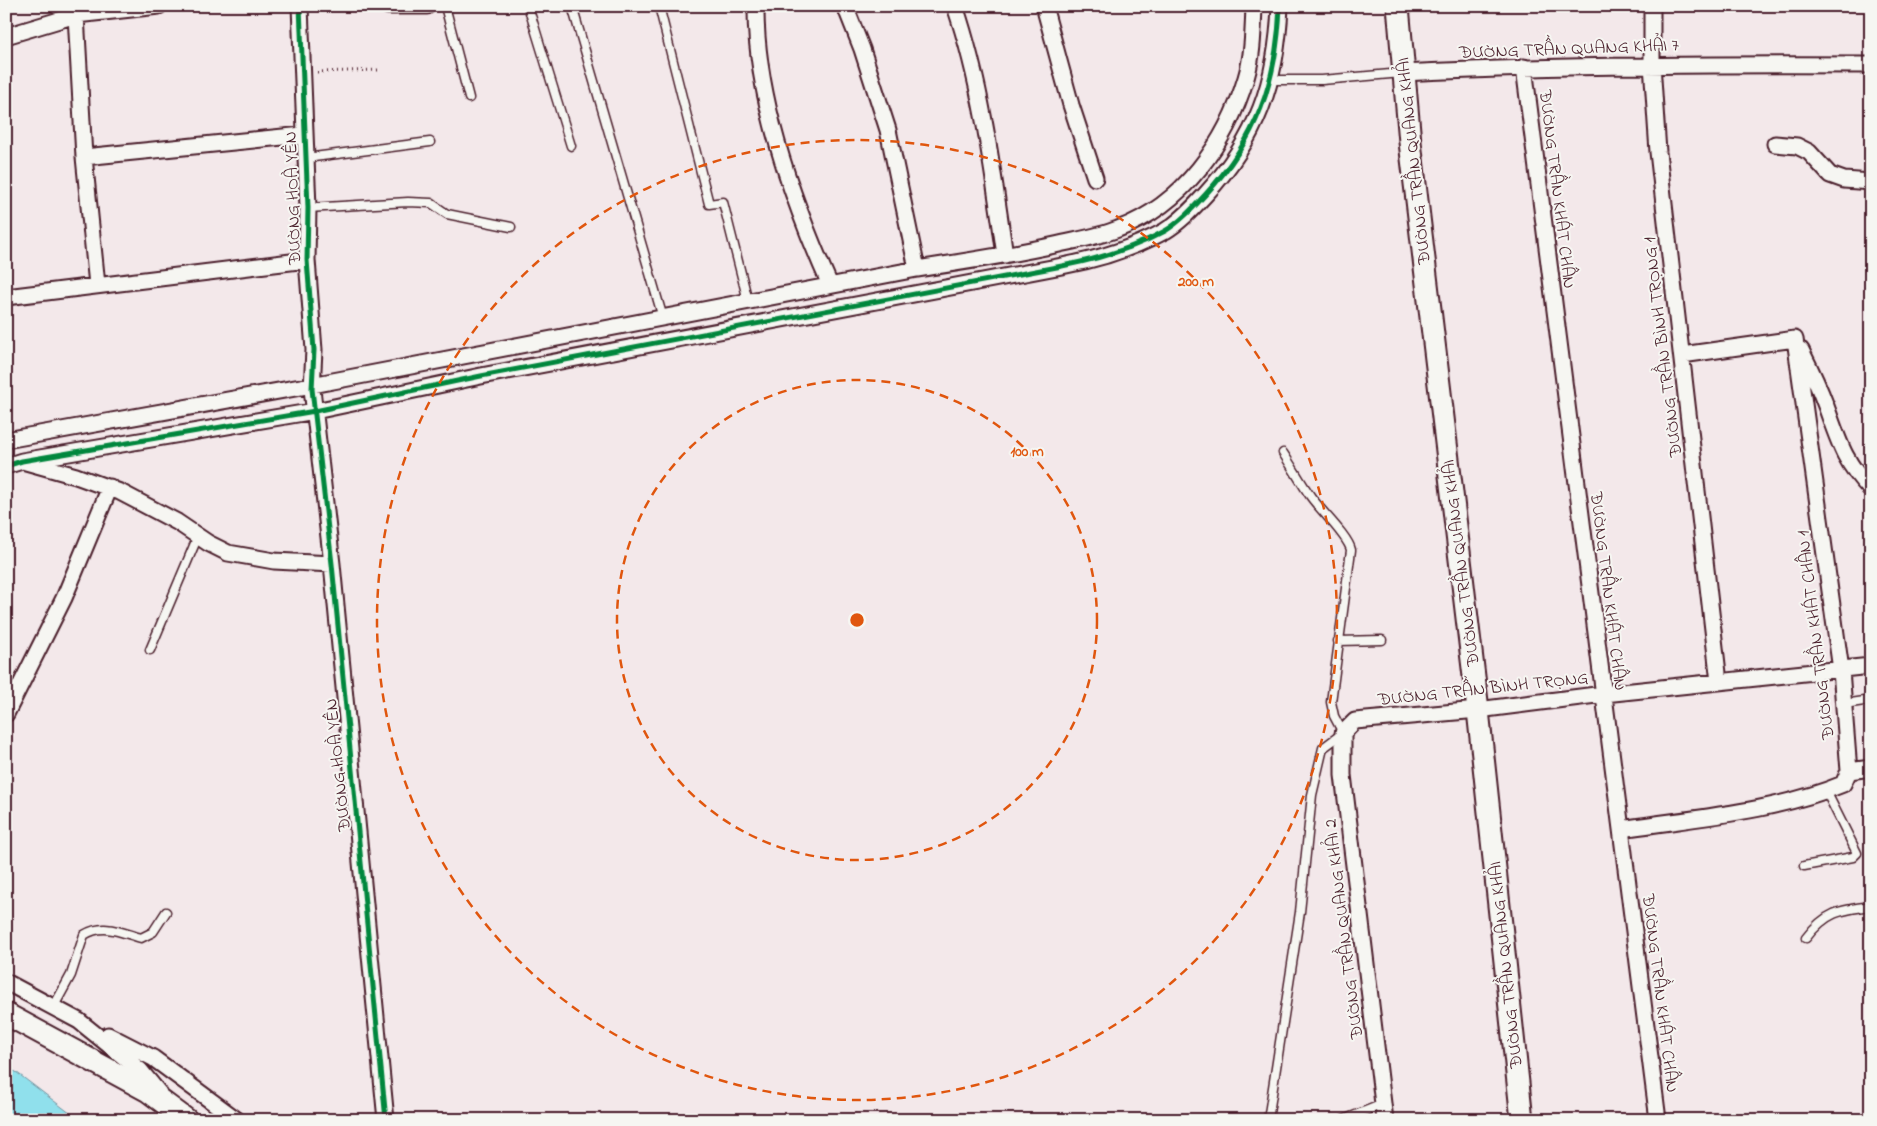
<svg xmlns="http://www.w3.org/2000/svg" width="1877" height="1126" font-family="'Indie Flower',sans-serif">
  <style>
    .water { fill: #90e0ec; stroke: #74939f }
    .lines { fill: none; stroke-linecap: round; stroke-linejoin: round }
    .lane-casing { stroke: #4a1f2b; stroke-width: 11 }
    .street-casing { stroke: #4a1f2b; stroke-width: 19 }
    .secondary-casing { stroke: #4a1f2b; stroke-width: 25 }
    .path { stroke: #4a1f2b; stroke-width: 3; stroke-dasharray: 1 4; stroke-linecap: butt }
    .lane { stroke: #f6f6f2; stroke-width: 8 }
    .street { stroke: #f6f6f2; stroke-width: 15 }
    .secondary { stroke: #f6f6f2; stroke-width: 21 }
    .cycleway-casing { stroke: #f6f6f2; stroke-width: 8 }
    .cycleway { stroke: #00873e; stroke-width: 5 }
    .ring { fill: none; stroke: #e0560e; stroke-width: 2.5; stroke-dasharray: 9 6 }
    .labels { text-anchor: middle; stroke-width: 4; stroke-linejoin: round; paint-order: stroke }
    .street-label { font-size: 18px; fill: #4a1f2b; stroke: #f6f6f2 }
    .centre { fill: #e0560e; stroke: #f6f6f2; stroke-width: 2.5 }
    .ring-label { font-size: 15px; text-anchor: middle; font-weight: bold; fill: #e0560e; stroke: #f6f6f2; stroke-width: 4; stroke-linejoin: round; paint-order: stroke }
  </style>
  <rect width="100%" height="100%" fill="#f3e8ea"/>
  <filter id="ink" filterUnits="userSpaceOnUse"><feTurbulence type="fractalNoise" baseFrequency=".02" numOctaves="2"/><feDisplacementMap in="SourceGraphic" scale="10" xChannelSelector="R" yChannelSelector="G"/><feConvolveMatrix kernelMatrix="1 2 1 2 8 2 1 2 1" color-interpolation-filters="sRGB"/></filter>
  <g filter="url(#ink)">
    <path class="water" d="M6,1068L16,1072L79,1120H6Z"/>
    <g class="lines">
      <g class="lane-casing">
        <path id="lane" d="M445,6L469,98
          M528,6L571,146
          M572,6L663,318
          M659,6L709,204L723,202L748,301
          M1271,80H1322L1402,73
          M306,158L430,142
          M308,208L408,202L431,203L447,214L511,227
          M1338,641L1382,640
          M150,650L198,536
          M1844,704L1871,700
          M1804,866L1853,857L1857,853L1826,791
          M1806,938C1826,912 1839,910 1871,906
          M53,1008L71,975L84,935C104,923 120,932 141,938L153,932L166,912
          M1268,1120L1300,912L1312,795L1323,748L1343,733L1334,716L1331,702L1351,550C1348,536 1321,511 1311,497C1301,483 1293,468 1283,453
          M1343,1120L1383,1104"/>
      </g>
      <g class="street-casing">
        <path id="street" d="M300,6L308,208L307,260L314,350L312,389L332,564L386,1120
          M388,6H427
          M756,6C755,98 793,202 830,285
          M845,6L862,49L888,130L917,269
          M955,6C982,86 993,172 1005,255
          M1044,6L1071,105L1095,178
          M1652,6V64L1658,152L1719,682
          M76,15L84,157L97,285
          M6,36L76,15L159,6
          M1524,67L1658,1120
          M1402,73C1559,65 1714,64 1871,65
          M1775,144L1797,146L1809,152L1830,175L1844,180L1871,182
          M84,157L303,135
          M6,297L307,260
          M1801,350C1810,368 1819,387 1826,406C1839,442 1844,462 1871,490
          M6,440L312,385L917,269C963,262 1009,255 1055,245C1076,240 1098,237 1118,229C1183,205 1227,142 1246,78C1253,55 1253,30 1254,6
          M26,462L76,476L120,492L177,522L208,543L228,553L274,561L332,564
          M6,466L22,461L315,411L481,376L1062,266C1099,259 1132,249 1165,231C1180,222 1193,208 1205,195C1257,139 1277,82 1280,6
          M6,714L64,598L110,487
          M1849,771L1871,768
          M1621,829C1693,818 1775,812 1843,784L1849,771L1841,670L1795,339L1682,355
          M6,982L79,1021L140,1070L159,1093
          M108,1035L153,1058L237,1120
          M1385,1120L1343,775V733L1355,721L1478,710L1604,694L1871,666"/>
      </g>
      <g class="secondary-casing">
        <path id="secondary" d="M1398,6L1410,142L1478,710L1522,1120
          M6,1014L148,1091L187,1120"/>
      </g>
      <path class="path" d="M317,72L378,70"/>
      <use href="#lane" class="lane"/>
      <use href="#street" class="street"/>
      <use href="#secondary" class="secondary"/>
      <g class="cycleway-casing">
        <path id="cycleway" d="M300,6L308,208L307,260L314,350L312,389L332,564L386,1120
          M6,466L22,461L315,411L481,376L1062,266C1099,259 1132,249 1165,231C1180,222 1193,208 1205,195C1257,139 1277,82 1280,6"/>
      </g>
      <use href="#cycleway" class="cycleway"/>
    </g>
  </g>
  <g class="ring">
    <circle cx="857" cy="620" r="240"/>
    <circle cx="857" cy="620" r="480"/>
  </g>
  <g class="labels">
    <g class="street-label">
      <text transform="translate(1569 48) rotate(-2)" y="6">ĐƯỜNG TRẦN QUANG KHẢI 7</text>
      <text transform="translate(1413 161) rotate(-96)" y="6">ĐƯỜNG TRẦN QUANG KHẢI</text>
      <text transform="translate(1558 189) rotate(83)" y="6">ĐƯỜNG TRẦN KHÁT CHÂN</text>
      <text transform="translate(292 198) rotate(-92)" y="6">ĐƯỜNG HOÀ YÊN</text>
      <text transform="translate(1662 347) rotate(-97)" y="6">ĐƯỜNG TRẦN BÌNH TRỌNG 1</text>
      <text transform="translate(1460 563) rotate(-97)" y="6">ĐƯỜNG TRẦN QUANG KHẢI</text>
      <text transform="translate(1609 591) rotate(83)" y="6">ĐƯỜNG TRẦN KHÁT CHÂN</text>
      <text transform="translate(1815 635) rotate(-97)" y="6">ĐƯỜNG TRẦN KHÁT CHÂN 1</text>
      <text transform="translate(1483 688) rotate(-6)" y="6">ĐƯỜNG TRẦN BÌNH TRỌNG</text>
      <text transform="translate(337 765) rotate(-96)" y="6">ĐƯỜNG HOÀ YÊN</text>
      <text transform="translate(1343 929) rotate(-97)" y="6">ĐƯỜNG TRẦN QUANG KHẢI 2</text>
      <text transform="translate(1505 965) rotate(-96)" y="6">ĐƯỜNG TRẦN QUANG KHẢI</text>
      <text transform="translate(1661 993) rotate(83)" y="6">ĐƯỜNG TRẦN KHÁT CHÂN</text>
    </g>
  </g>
  <circle cx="857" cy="620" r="8" class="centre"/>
  <g class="ring-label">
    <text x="1196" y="286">200 m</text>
    <text x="1027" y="456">100 m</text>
  </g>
  <rect width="1877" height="1126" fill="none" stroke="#f6f6f2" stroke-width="25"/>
  <rect x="12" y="12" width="1852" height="1101" fill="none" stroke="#4a1f2b" stroke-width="2" filter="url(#ink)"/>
</svg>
